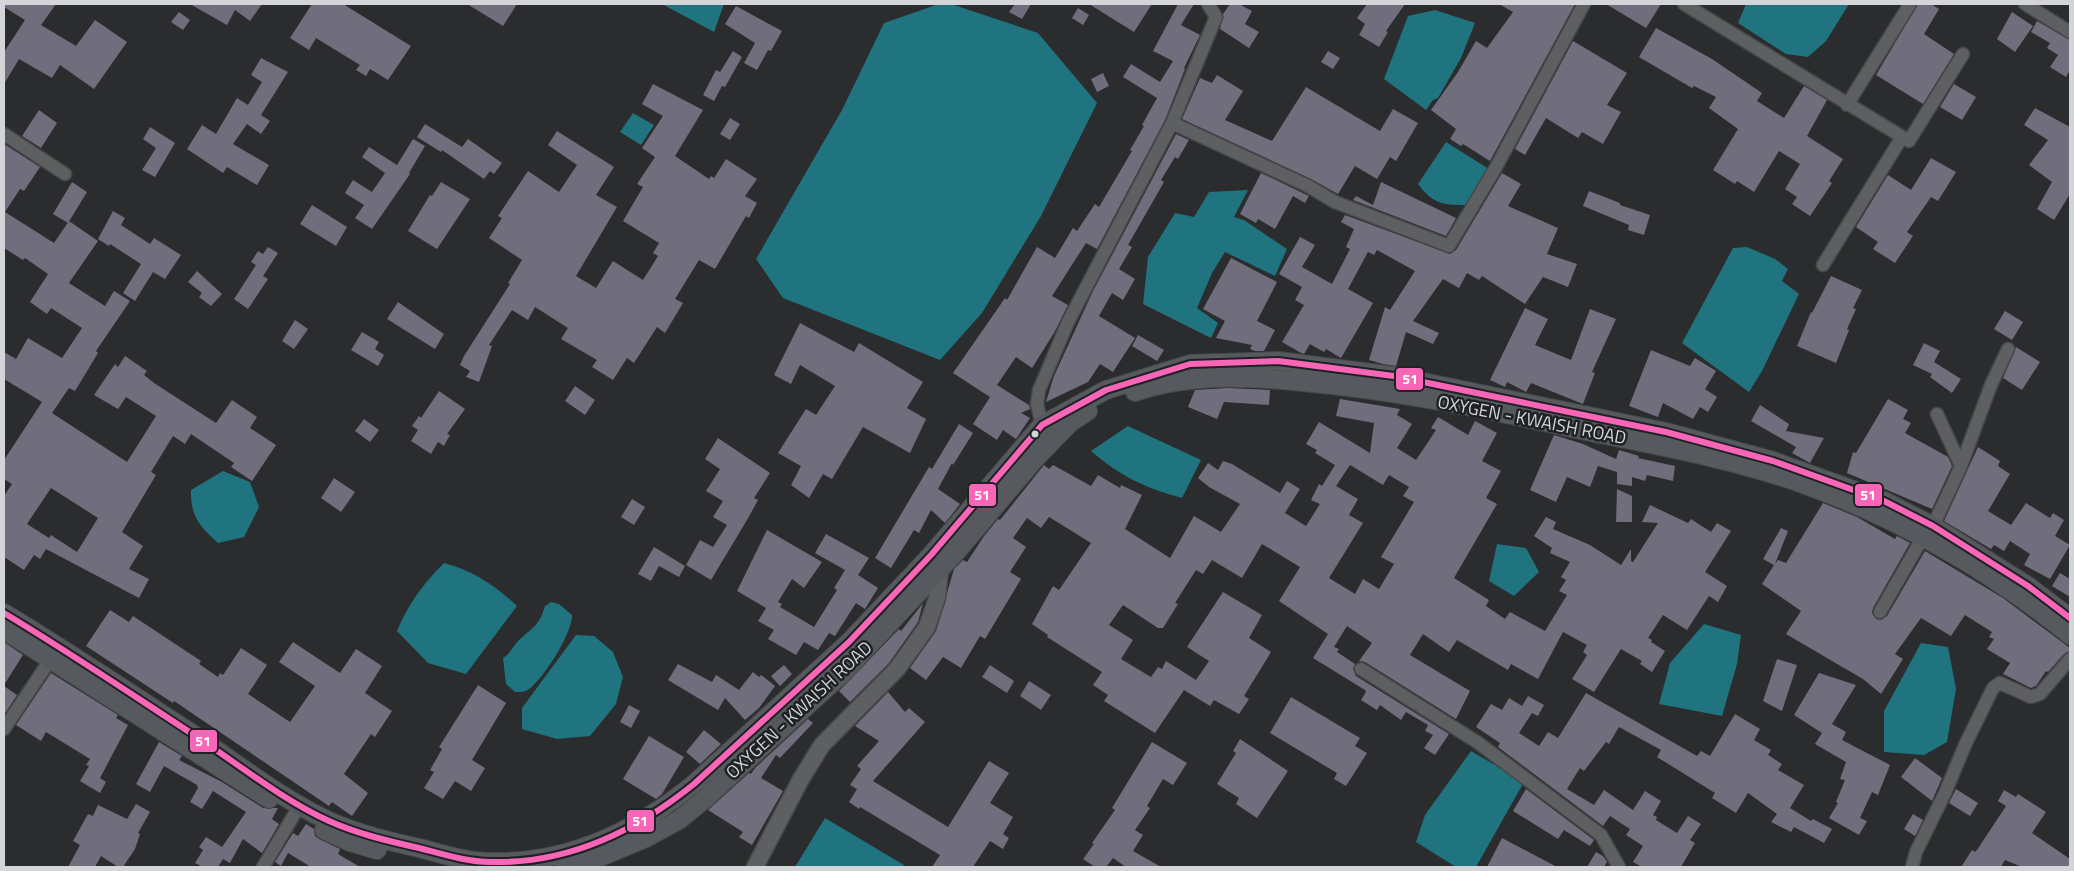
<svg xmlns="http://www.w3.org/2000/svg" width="2074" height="871" font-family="'Titillium Web',sans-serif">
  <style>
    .water { fill: #1f747f }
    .building { fill: #706e7d; fill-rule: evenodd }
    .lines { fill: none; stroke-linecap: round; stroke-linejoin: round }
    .minor-casing { stroke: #454748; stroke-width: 15 }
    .tertiary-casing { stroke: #454748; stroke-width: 19 }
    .secondary-casing { stroke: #454748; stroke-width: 20 }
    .minor { stroke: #5e5f61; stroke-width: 12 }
    .tertiary { stroke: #5e5f61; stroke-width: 16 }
    .secondary { stroke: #565a5e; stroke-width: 18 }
    .bus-1-casing { stroke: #1f2125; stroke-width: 10 }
    .bus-1 { stroke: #fa66b7; stroke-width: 6 }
    .bus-dot { fill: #d4d5d8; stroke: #1f2125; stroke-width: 2 }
    .labels { text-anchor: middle; stroke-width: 5; stroke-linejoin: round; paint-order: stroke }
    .street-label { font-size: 18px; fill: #d4d5d8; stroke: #1f2125 }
    .line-badge { stroke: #1f2125; stroke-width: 2 }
    .badge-label { font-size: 14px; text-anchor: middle; font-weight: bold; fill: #fff }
  </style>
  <rect width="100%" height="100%" fill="#2a2c2e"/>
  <path class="water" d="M662,4H724L714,32Z
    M939,4H951L1038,33L1097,103L1041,216L982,313L940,360L783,298L756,259L842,110L884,23Z
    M1746,4H1849L1826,41L1808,57L1786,54L1738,23Z
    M1435,10L1475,23L1461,58L1438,98L1433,100L1426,110L1384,79L1408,16Z
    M633,113L654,125L641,145L620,132Z
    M1446,142L1489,169L1467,205C1443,205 1433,204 1418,184Z
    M1248,190L1234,217L1244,220L1287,249L1275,276L1225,252L1212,273L1197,308L1218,323L1211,338L1143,304L1148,257L1175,213L1194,217L1209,192Z
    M1747,247L1775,259L1788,269L1782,281L1799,294L1762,371L1749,392L1682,343L1733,248Z
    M1128,426L1201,460L1182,498C1145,488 1120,476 1091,451Z
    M223,471L250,482L259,507L244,537L218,543C200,527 190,516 191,490Z
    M1497,544L1526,548L1539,572L1514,596L1489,581Z
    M444,563C472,570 496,586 517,606L466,674L428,663L397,631C408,604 423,584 444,563Z
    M551,602L559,604L572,615C573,632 542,683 526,691C523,692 518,692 515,692L506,684L503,658C511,653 513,646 519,640C533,627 539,626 545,606Z
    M1704,624L1741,635L1737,664L1722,716L1659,704L1670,663Z
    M576,635L594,636L613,652L623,677L616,704L590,736L557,739L522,729V708Z
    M1921,643L1948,647L1956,689L1947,742L1924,755L1884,752V711Z
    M1471,751L1524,782L1476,867H1456L1416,842L1425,815Z
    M825,818L904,865L903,867H795Z"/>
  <path class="building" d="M4,4H56L41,25L76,46L95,20L127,42L94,89L60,65L52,78L19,59L4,84V52L25,20L4,7Z
    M190,4H262L250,21L235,10L227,25Z
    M312,4H343L411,46L388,80L370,69L366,76L356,70L360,65L316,38L309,50L290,38Z
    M467,4H517L503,26Z
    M1015,4H1031L1022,19L1009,12Z
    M1089,4H1152L1134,32Z
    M1178,4H1194L1181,25L1200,35L1184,68L1185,69L1165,120L1097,249L1086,243L1052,296L1068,305L1054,333L1032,368L1016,357L997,385L1029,405L1030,409L1021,413L1030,418L1016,439L1003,430L997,440L973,424L990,397L953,373L1005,298L1007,300L1037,247L1055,258L1073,228L1077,231L1095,204L1099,207L1132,151L1130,150L1144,126L1142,125L1157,98L1123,77L1131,64L1160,82L1173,61L1153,51Z
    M1230,4H1239L1252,11L1245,24L1259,32L1249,48L1220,29L1223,14Z
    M1367,4H1405L1386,31L1388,32L1379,47L1359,35L1365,24L1357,18Z
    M1499,4H1575L1490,161L1463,144L1461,146L1450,139L1456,129L1431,110L1458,72L1476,41L1487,48L1513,12Z
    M1606,4H1661L1646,28Z
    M1918,4H1931L1939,9L1924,34L1954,54L1923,104L1876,75Z
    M736,6L782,31L771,51L768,50L757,70L744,63L755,43L725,24Z
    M1078,8L1089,15L1083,25L1072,18Z
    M179,12L190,20L183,30L171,22Z
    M2012,12L2033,26L2015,52L1997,39Z
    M2037,21L2070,40V70L2066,77L2050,67L2058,55L2047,48L2050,43L2031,32Z
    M1656,28L1712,59L1762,93L1757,101L1784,118L1804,86L1827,100L1807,136L1843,159L1829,181L1832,183L1810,216L1792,204L1797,197L1785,189L1800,164L1779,151L1754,192L1737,181L1735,184L1713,170L1738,129L1709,108L1716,97L1694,86L1692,88L1639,57Z
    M1573,41L1627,73L1607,105L1621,112L1603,144L1582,132L1578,138L1546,118L1525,155L1515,149Z
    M733,51L742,57L725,87L722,86L714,101L703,95L716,70L720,72Z
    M1328,51L1340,58L1333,69L1321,62Z
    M261,58L288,72L261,115L270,121L261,134L247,124L233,144L269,165L257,185L227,167L223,173L187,149L202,125L216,134L237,98L248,105L262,82L251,75Z
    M1103,73L1109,86L1097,92L1091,79Z
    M1217,75L1243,91L1225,120L1272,141L1306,87L1380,131L1393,109L1418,123L1396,161L1390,157L1377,179L1355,166L1338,194L1311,179L1182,119L1200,78L1212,83Z
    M653,84L703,110L675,156L709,179L711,176L714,178L726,159L757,179L745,196L757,203L749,218L746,216L715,269L699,260L675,299L683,303L665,333L657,327L634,363L627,358L613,380L592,367L597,360L561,339L568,328L535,307L528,320L512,310L489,345L492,346L479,382L466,377L470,371L460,365L464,356L510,284L508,283L522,260L489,238L502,218L498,216L528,171L559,192L577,165L548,145L557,131L614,167L596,195L617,207L576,276L596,288L613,261L643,280L658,256L653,253L659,243L623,221L643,187L637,184L655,157L642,148L663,116L642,104Z
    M1954,84L1976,97L1962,120L1940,107Z
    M2035,108L2070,127V194L2054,220L2037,209L2052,182L2029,165L2048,140L2024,125Z
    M39,110L57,123L41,148L22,136Z
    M730,118L740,124L730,140L720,134Z
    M425,124L462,147L468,139L502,163L494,174L490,171L484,179L442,150L441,152L417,137Z
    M150,127L175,143L155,177L142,170L156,148L143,139Z
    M1176,134L1189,140L1178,159L1175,157L1161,180L1164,182L1128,245L1132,247L1119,269L1135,279L1123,300L1112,293L1099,316L1135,338L1113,372L1100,364L1088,382L1046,402L1054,376L1092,293Z
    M413,139L425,146L409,173L410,174L372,229L355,218L364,205L345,193L353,180L372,192L385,173L362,157L369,147L397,165Z
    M4,144L40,167L24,191L20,189L5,212L54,243L69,221L98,241L69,283L105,306L114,291L130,301L96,351L98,353L75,391L69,388L52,413L127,462L156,416L126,397L118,409L94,395L115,364L118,367L125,356L147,371L144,375L154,383L216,423L232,400L257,417L250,428L276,445L252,481L231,467L234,463L191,434L185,444L173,436L151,472L156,475L122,532L143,546L129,569L149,579L139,598L46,549L40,559L34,555L24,570L4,557V496L12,484L4,479V460L42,402L4,379V352L16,359L28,338L62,358L82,328L51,308L47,314L30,302L48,274L25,258L23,260L4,248ZM51,488L98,518L77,552L51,535L49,538L27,524Z
    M1931,158L1956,172L1938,201L1931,197L1907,232L1913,236L1895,263L1873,249L1878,242L1856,227L1888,175L1911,190Z
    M1261,173L1309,196L1305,203L1293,196L1275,229L1258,219L1256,223L1240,214Z
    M1502,173L1521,184L1508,206L1558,228L1547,254L1577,264L1568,287L1543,277L1525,304L1482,276L1479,280L1467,273L1459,288L1443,279L1413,321L1439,333L1433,344L1406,332L1396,366L1383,364L1369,360L1385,307L1390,310L1415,271L1377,250L1374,255L1368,252L1348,289L1373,303L1341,358L1326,349L1324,352L1310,344L1304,354L1301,353L1282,342L1304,305L1295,300L1302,287L1279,274L1300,237L1315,245L1302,267L1332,284L1350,249L1346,247L1354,229L1341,222L1345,215L1450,254L1456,250Z
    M72,182L87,192L68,223L53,214Z
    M441,182L470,199L437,249L408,231L430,195L432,196Z
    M1381,182L1456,218L1446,236L1353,200L1356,196L1373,205Z
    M1589,191L1620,203V205L1650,215L1644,235L1628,230L1629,225L1583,206Z
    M312,205L347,227L336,246L300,224Z
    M113,211L125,218L121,225L150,244L154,238L181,255L165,279L153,272L135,301L123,293L141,264L110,244L109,246L98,239Z
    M268,247L278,253L263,276L268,279L248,309L234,299L256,265L251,262L258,251L263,254Z
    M1231,258L1277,282L1257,321L1275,330L1264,351H1255L1250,349L1252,345L1216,338L1225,321L1203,309Z
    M197,271L222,294L211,306L199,297L202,293L188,282Z
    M1831,276L1862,290L1853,308L1856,309L1847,329L1849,330L1836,363L1797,346L1811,312L1812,313Z
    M398,302L444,334L435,349L387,319Z
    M1525,308L1548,319L1535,345L1571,360L1590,309L1616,319L1592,372L1595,373L1583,404L1531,383L1526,392L1507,382L1505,387L1490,380Z
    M2005,311L2023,322L2012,340L1994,329Z
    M295,320L308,329L294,349L282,341Z
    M800,323L854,352L859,343L923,382L907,408L926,419L910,453L863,427L832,479L823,474L809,498L791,485L801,466L778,453L806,409L816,415L835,386L800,365L791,384L774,375Z
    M362,332L379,342L375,349L384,355L378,366L351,350Z
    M1138,335L1164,350L1157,361L1132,346Z
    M1924,343L1940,351L1934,362L1961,379L1952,393L1930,377L1932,374L1913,365Z
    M2016,347L2040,362L2022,390L2003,378Z
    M1651,350L1690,366L1695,358L1716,371L1705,389L1717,397L1708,412L1700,407L1693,419L1663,403L1658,417L1629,406Z
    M575,386L595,400L585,415L565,401Z
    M1228,388L1270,390L1269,405L1224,402L1217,419L1188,407L1195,390Z
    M439,391L465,409L447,434L450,435L444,446L438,442L431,454L411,441L418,430L412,426L419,416L421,418Z
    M1340,399L1400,409L1397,415L1412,424L1397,448L1416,460L1436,430L1431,428L1438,417L1468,435L1475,421L1497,433L1482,461L1501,471L1486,498L1497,504L1454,578L1489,600L1486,606L1505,619L1510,612L1545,631L1567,595L1559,591L1566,580L1561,577L1570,562L1550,553L1552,548L1534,536L1546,517L1556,522L1553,529L1590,545L1621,565L1631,549V561L1633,562L1658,523L1642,522L1650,505L1688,523L1691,519L1711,532L1717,523L1731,531L1705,572L1727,586L1718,602L1709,596L1687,630L1663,615L1648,638L1652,640L1651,642L1665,651L1652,672L1640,664L1642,661L1621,649L1594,692L1572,679L1587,655L1583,652L1587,645L1563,632L1538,679L1511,664L1508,670L1457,640L1449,652L1423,634L1410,655L1470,691L1456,719L1365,662L1359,661L1372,643L1347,626L1334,647L1339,649L1337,652L1355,664L1353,669L1356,676L1449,734L1435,755L1424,748L1433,735L1425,731L1428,725L1406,712L1401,720L1380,705L1377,710L1361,700L1366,692L1365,690L1313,658L1328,634L1279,601L1300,567L1262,544L1242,578L1212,560L1203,574L1196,570L1175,603L1178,604L1163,628H1158L1123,605L1109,625L1133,640L1121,659L1151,677L1158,667L1162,669L1166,661L1196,680L1209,661L1187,647L1223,592L1262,615L1249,638L1271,652L1244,696L1249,699L1239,714L1214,700L1210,706L1184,690L1155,733L1104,701L1108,695L1093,685L1102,672L1047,637L1048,635L1032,624L1053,586L1059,590L1091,543L1049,517L1041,528L1027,518L1013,538L1026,547L1010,572L1021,579L985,639L980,636L961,668L943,657L926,680L910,668L936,631L954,569L963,560L967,562L984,536L998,519L1000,520L1044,465L1049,469L1053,465L1091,486L1098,475L1120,488L1121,485L1142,495L1125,529L1170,558L1194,516L1221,532L1240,504L1209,487L1198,478L1208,463L1218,470L1223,461L1232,464L1280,493L1287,481L1300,489L1285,513L1306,526L1320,504L1311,500L1319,484L1322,486L1335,465L1315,453L1317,450L1306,444L1319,422L1370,453L1374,423L1336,416ZM1350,465L1383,485L1389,475L1409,487L1403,496L1414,502L1381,557L1394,564L1379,589L1363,579L1355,594L1329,578L1363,523L1349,515L1358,499L1336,486Z
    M1888,399L1908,410L1903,419L1911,423L1905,433L1948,457L1952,466L1932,509L1847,473L1853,452L1856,453Z
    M1760,405L1789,424L1786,431L1824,438L1810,463L1792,453L1796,447L1751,421Z
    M364,419L379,430L370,442L355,431Z
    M959,424L973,433L953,465L952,463L938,489L960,504L945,523L931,510L919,533L914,530L891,568L875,558L929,467L932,469Z
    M1554,435L1583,444L1616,459L1619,450L1639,456L1638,458L1675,466L1673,481L1647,475L1645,481L1632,477V486L1617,484V472L1598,466L1590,487L1567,477L1556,502L1530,490Z
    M718,438L770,473L754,498L758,500L747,520L711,580L686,565L700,540L713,547L727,525L713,517L723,501L706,491L720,469L705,459Z
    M1978,447L2000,461L1998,466L2010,474L1988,511L2011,525L2026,503L2050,518L2053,513L2064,520L2055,536L2070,545L2050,579L2024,565L2030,554L2010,541L2004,551L1994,545L1991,549L1944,521Z
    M334,478L355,492L341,512L321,498Z
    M1617,489L1632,496V522H1616Z
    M632,499L645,507L634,525L621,517Z
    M1823,503L1857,517L1895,539L1897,536L1910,543L1873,608L1872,613L1876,619L1881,620L1887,616L1925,551L2003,598L2070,648V651L2064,654L2048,672L2046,671L2036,686L2031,688L2003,674L2010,663L1987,649L1994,639L1989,637L1992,632L1965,615L1951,636L1921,618L1895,654L1903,659L1881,694L1863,679L1786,634L1801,611L1762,584L1774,565L1763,559L1781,528L1788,531L1775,564L1778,560L1786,563Z
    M767,530L822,562L804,588L792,579L778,602L782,604L780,607L814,627L837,590L834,588L845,570L815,553L826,534L869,558L858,575L878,588L865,609L856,603L835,636L829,633L818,650L804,642L796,655L768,639L774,630L758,621L766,608L737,591Z
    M654,547L685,566L679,577L659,566L651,581L638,574Z
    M2060,573L2070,579V597L2052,586Z
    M923,603L918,622L889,663L850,702L839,691L899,629L901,631Z
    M110,610L129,622L133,616L201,661L199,664L218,677L220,673L223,675L241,648L267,665L248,694L290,722L315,686L279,662L293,642L340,673L356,649L382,666L365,693L392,711L375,737L371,734L344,774L368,793L352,816L332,802L329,806L174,701L173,703L86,646Z
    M4,642L23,655L4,685Z
    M1777,659L1797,665L1782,711L1763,701Z
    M678,664L712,682L716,675L739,690L753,672L759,677L761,675L775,686L759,708L745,720L725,698L718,710L668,680Z
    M784,665L792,674L780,686L771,676Z
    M990,665L1014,681L1007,693L982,677Z
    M51,673L118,715L116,718L128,725L100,778L106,782L100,793L80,781L89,766L86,765L90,759L46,732L41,741L16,725Z
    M1819,673L1856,685L1832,724L1846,732L1842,740L1890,765L1878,795L1872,792L1860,818L1867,821L1859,835L1829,818L1838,803L1836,802L1845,780L1840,779L1846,762L1815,744L1822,733L1794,715Z
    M1029,681L1051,695L1041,710L1020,696Z
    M478,685L506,703L472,760L485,768L471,791L455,781L443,799L424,788L434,772L430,770L442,749L439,747Z
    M4,686L17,695L4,715Z
    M888,692L905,712L909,708L925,722L873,781L948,827L989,761L1009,773L990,803L1013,817L1003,834L1009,838L1003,849L990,841L973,867H932L940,855L860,807L859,809L849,802L857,789L850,785L861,769L857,766L879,741L855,726Z
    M1586,693L1697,756L1701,751L1710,756L1735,714L1760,729L1754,740L1771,750L1768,755L1782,764L1778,770L1804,785L1790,808L1811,821L1813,819L1832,829L1824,843L1794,827L1791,832L1771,822L1777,814L1748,793L1736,813L1712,798L1715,793L1657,757L1661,750L1619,727L1609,744L1606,742L1584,771L1580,768L1567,789L1594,805L1604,790L1633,810L1645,791L1661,801L1653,815L1657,817L1656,820L1677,833L1688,816L1701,824L1690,840L1695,843L1681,867H1642L1633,862L1643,846L1626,835L1630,829L1610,816L1603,826L1498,747L1500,743L1476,727L1491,704L1502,710L1509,698L1522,706L1528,696L1544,705L1538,716L1532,713L1519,733L1539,746L1548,732L1558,738Z
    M1291,697L1360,738L1355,746L1367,753L1346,786L1334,779L1337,773L1270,733Z
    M629,705L640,711L631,728L620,722Z
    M808,719L813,723L780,758L776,755L761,778L783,791L752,845L739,837L743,832L708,810L749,773L751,774L755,768Z
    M704,730L721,744L700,764L686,752Z
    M649,736L684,757L662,794L656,799L623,779Z
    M1240,739L1288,771L1257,818L1236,804L1239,798L1217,784L1236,753L1233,751Z
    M159,742L182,756L179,760L222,782L263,808H278L272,819L279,824L262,853L243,839L230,863L223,859L218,867H203L195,863L203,850L199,847L206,837L222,847L246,812L213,791L202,809L190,802L198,788L197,785L164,766L150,792L136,784Z
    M1152,742L1187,763L1173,785L1163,779L1147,806L1150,808L1135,830L1143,835L1133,851L1161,867H1126L1113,858L1106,867H1095L1083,859L1094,844L1092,843L1115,810L1112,808Z
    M1915,758L1942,778L1932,801L1901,777Z
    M1526,789L1594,840L1590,846L1564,830L1558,839L1513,811Z
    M1956,789L1978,803L1970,816L1949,803Z
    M2004,790L2016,797L2018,794L2046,812L2032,833L2070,859V867H2022L2005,860L2001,867H1961L1972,850L1975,852L1977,850L2006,806L1998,801Z
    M136,804L150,812L138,833L140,834L135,849L123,867H118L101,856L95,867H68L80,845L73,841L88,814L93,816L98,805L127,819Z
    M1913,814L1923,820L1915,836L1904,829Z
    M306,824L314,829L315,836L319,839L340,849L338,854L360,867H311L288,853L281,866L275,862L293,833L298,836Z
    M1502,838L1557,867H1487Z
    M1596,852L1603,856L1607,862L1604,867H1587Z"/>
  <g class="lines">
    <g class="minor-casing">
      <path id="minor" d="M1684,4L1909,141L1963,54
        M2025,4L2070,32
        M1847,105L1910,4
        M1172,123L1308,186L1335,202L1449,246L1495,169L1584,4
        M4,134L65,174
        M1823,265L1902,137
        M1042,425L1037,404L1039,390L1068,322L1172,123L1216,17L1208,4
        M1961,466L1991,385L2008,349
        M1933,526L1961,466L1937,414
        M1880,612L1923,537
        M1361,669L1477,742L1601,835L1619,867
        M4,729L54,654
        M263,867L294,815
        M1912,867L1916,852L1945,793L1965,745L1993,688L2000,683L2031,697L2040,694L2070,659"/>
    </g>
    <g class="tertiary-casing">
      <path id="tertiary" d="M755,867L801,779L822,745L897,669L927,627L937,598L940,570L936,563"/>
    </g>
    <g class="secondary-casing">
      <path id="secondary" d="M1135,392C1194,372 1261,377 1322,384C1411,393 1499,412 1586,431C1659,446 1733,459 1803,484C1900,519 1991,571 2070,635
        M4,613C69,652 131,694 194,735C238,764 281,799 329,821C358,834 388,841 419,848C442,854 467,862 491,862C568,864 636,831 694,784L849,642L931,555L1042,425L1106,390L1190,364L1278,361L1394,376L1666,432L1773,461L1884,501L1933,526L2028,586L2070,618
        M4,630L269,799
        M324,830L350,842L377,850
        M565,867L586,863L646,838L679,820L706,798L845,671L958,550L1035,459L1070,423L1088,411"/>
    </g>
    <use href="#minor" class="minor"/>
    <use href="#tertiary" class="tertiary"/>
    <use href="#secondary" class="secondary"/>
    <g class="bus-1-casing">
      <path id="bus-1" d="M4,613C69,652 131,694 194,735C238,764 281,799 329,821C358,834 388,841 419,848C442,854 467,862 491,862C568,864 636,831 694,784L849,642L931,555L1042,425L1106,390L1190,364L1278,361L1394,376L1666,432L1773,461L1884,501L1933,526L2028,586L2070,618"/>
    </g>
    <use href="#bus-1" class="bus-1"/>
  </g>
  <circle class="bus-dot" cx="1035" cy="434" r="4.5"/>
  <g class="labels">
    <g class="street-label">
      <text transform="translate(1532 420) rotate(11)" y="6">OXYGEN - KWAISH ROAD</text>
      <text transform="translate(799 710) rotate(-43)" y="6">OXYGEN - KWAISH ROAD</text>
    </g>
  </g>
  <g class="line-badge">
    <rect x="1395" y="367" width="29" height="24" rx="5" fill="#fa66b7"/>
    <rect x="968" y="483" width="29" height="24" rx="5" fill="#fa66b7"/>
    <rect x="1854" y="483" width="29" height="24" rx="5" fill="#fa66b7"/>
    <rect x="189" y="729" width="29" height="24" rx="5" fill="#fa66b7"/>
    <rect x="626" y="809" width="29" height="24" rx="5" fill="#fa66b7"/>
  </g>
  <g class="badge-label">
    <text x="1410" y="384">51</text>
    <text x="982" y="500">51</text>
    <text x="1868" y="500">51</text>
    <text x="203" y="746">51</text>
    <text x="640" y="826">51</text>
  </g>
  <rect width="2074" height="871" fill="none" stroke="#d4d5d8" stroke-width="10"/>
</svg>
